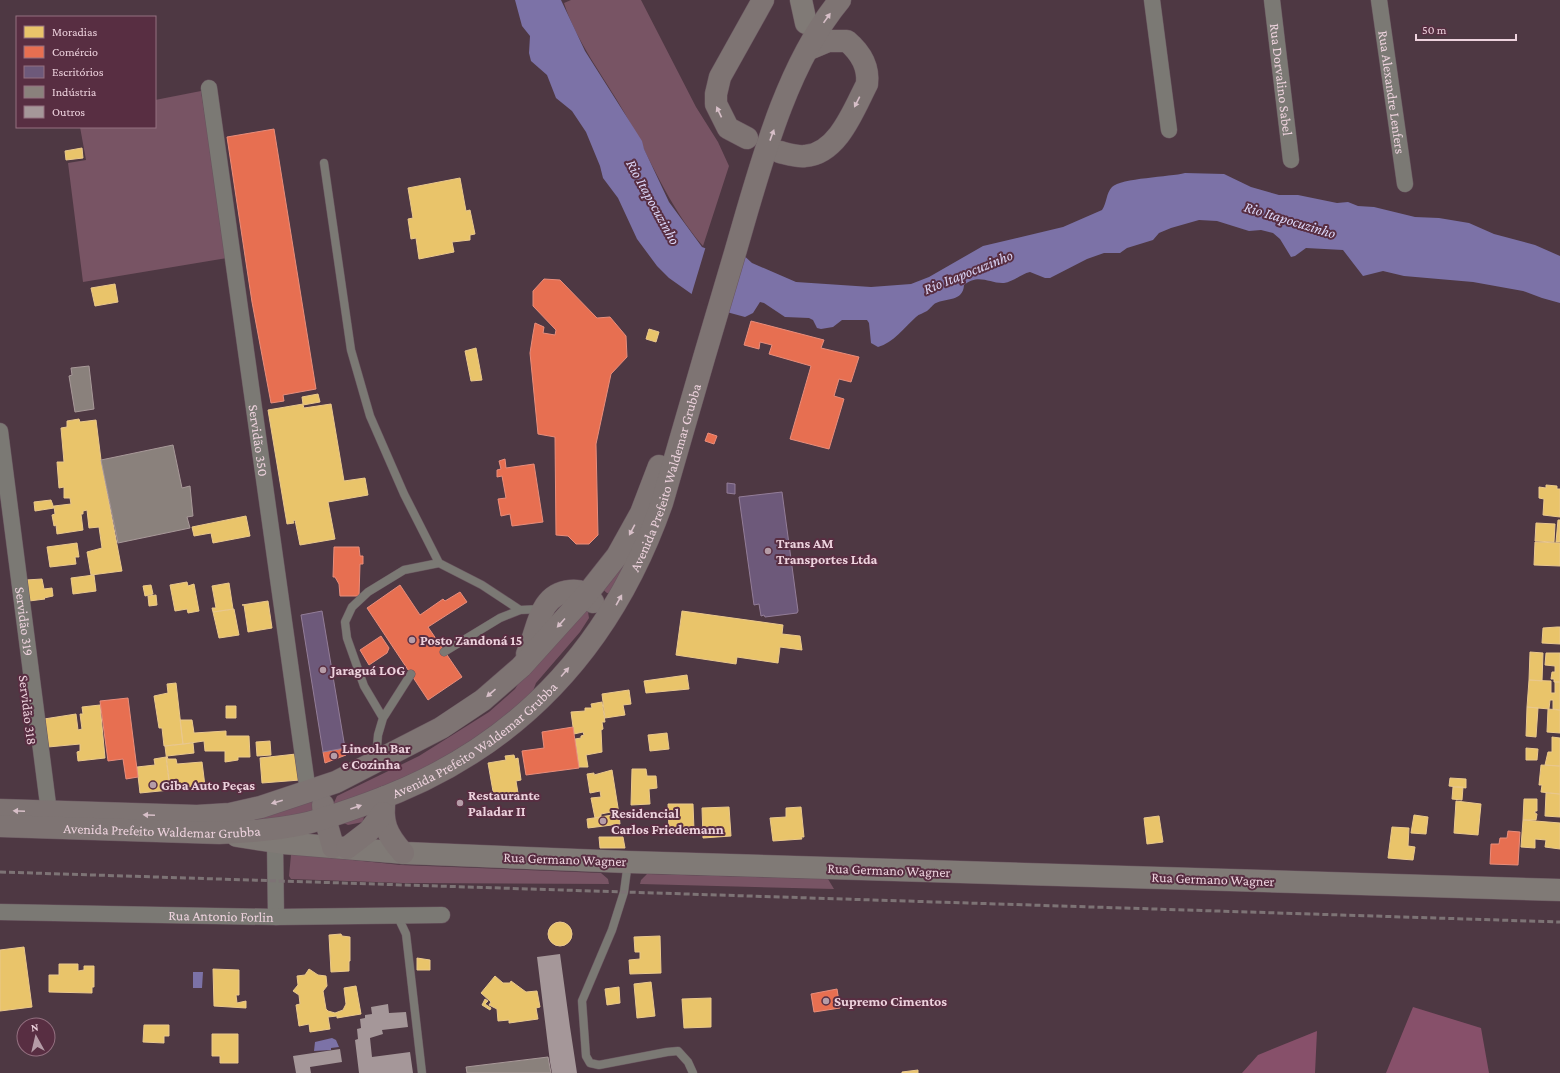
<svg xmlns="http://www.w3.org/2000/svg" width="1560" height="1073" font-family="'Crimson Pro',serif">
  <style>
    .green { fill: #785464 }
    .forest { fill: #87506a }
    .water { fill: #7c72a7 }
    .pier { fill: #4e3843 }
    .homes { fill: #e9c46a; stroke: #eac88c }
    .shops { fill: #e76f51; stroke: #e98d7b }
    .offices { fill: #6d597a; stroke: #937d98 }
    .industry { fill: #8a817c; stroke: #a89999 }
    .building { fill: #a59799 }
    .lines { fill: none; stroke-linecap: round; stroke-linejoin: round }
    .lane-casing { stroke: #69555f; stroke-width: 9 }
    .street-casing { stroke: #69555f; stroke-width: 17 }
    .secondary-casing { stroke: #69555f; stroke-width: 23 }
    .highway-casing { stroke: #69555f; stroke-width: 23 }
    .lane { stroke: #7b7974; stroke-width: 8 }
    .street { stroke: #7b7974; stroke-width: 16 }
    .secondary { stroke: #807a76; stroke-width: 22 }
    .highway { stroke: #7e7473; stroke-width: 22 }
    .rail { stroke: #7d7375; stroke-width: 3; stroke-dasharray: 6 3; stroke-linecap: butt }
    .oneway { fill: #d7bfc8 }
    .poi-dot { fill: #b59ca7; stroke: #582e42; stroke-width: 1.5 }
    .labels { text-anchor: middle; stroke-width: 4; stroke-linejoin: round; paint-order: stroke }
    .street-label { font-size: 14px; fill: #edd2dd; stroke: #582e42 }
    .poi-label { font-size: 14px; font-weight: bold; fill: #edd2dd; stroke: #582e42; text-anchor: start }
    .water-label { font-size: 15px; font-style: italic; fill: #dcd8fa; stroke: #582e42 }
  </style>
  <rect width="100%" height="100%" fill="#4e3843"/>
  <path class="green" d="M571,0H641L696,107L718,142L729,166L703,246C668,206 650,157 624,112C603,75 577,43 564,3Z
    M201,91L227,258L83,282L68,163L86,160L80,127H155V100Z
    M636,542L613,594L607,593L601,588Z
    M587,606L589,618L580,632L536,683L531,696L497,725L409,779L333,805L337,796L419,756L489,712L515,689L525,673Z
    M316,798L313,806L312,814L281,820L176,824Z
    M364,816L363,822L348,825L344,823Z
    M295,854L401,865L601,873L608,879L609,884L403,883L291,879L289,876L291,855Z
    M647,874L828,879L834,889L640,884L641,880Z"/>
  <path class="forest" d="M1413,1007L1481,1028L1489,1073H1386Z
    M1317,1031L1315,1073H1242L1258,1055Z"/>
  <path class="water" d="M515,0H561L585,51L642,141L644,149L669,202L702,247L710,250L693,295L669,278L657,266L637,239L618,198L603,178L600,166L586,132L572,111L556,98L547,75L531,61L529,53L530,36L522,26Z
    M1185,173L1224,174L1251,187L1279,195H1298L1337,203L1348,202L1358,206L1374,207L1415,217L1439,218L1469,223L1494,234L1535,245L1560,256V303L1542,298L1523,291L1473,282L1404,276L1383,271L1363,276L1343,250L1306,248L1295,256L1291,257L1280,239L1273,233L1261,230L1249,231L1217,221L1199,220L1171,228L1159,233L1153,240L1127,248L1120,253H1104L1087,259L1050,278H1045L1030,272C1021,274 1013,282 1004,283C990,284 979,273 964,285C963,302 946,298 936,303C933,304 930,309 927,311C924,313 919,314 916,317C905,327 893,343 878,347L871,343L869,323L867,320H842L833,327L821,329L817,328L813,320L809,318L785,317L764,303L760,302L753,313L745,317L723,311L740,252L752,263L796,282L871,287L911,284L929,277L983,246L1063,227L1102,210C1107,203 1106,193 1112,187C1121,178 1170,177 1185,173Z
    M193,972H203L202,988H193Z
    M332,1038L336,1040L339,1047L331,1048V1050L314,1051L315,1042Z"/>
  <path class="pier" d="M706,246L710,248H724L707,306L691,296Z"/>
  <path class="homes" d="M82,148L83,158L66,160L65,151Z
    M460,178L466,211L470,210L475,234L470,235V240L452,242L454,252L419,259L416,238L411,239L408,219L413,218L408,188Z
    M115,284L118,302L95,306L91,288Z
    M649,329L659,332L656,342L646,339Z
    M476,348L482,380L471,381L465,351Z
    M318,394L320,402L303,405L304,408L331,404L344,481L365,478L368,495L328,502L335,539L300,545L295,520L293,521L294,523L287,524L268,410L303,404L302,397Z
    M79,419L80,422L96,420L101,460L122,571L91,575L87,552L102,548L99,527L89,528L87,510L83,511V514H81L83,530L57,534L56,525L54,526L52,515L55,514L54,506L71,504L70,498H64V487L59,488L57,462H64L61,428L67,427V421Z
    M1546,485L1557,486V489H1560V517L1543,515L1544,499L1539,498V487L1546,488Z
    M51,500L54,508L35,511L34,502Z
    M246,516L250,536L213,543L211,533L194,536L192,527Z
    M1558,520H1560V542H1556Z
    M1536,523L1555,524L1554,542L1535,541Z
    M1535,542L1560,543V566L1534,565Z
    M77,543L79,557H75L76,564L50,567L47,547Z
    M94,575L96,591L73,594L71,578Z
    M42,579L44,589L52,588L53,596L44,598L45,599L29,601L26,580Z
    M187,582L188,586L194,584L199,611L188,613L187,609L175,611L170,585Z
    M229,583L233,609L213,612L212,608H216L212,586Z
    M151,585L153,594L145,596L143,586Z
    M156,595L157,605L149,606L148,596Z
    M268,601L272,628L248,632L244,605H242Z
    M234,609L239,635L219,638L213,612Z
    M682,611L783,625L782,634L800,636L802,650L780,647L778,663L737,657L736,664L676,655Z
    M1557,627H1560V644L1542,643L1543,628Z
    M1530,652L1543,653L1542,681L1529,680Z
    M1546,653H1560V682H1554V679H1551L1552,672H1555V666L1545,665Z
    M687,675L689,689L646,693L644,681Z
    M1529,680L1551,681V693H1555V682H1560V710L1553,709V700H1550L1549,709L1527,707Z
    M176,683L183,744L164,746L162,728H159L154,696L168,693L167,684Z
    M629,690L631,704L623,705L625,715L605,718L602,694Z
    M602,702L605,722H602L603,729L601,730L602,752L586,755L588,767H579L575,739L581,738V736L584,735L583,732L574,734L571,712L585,711V708H592L591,704Z
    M100,705L105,758L78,761L77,752L80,751V744L48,747L44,719L76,714L78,730L82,729L80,714H83L82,707Z
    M226,706H236V718H226Z
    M1527,707L1538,708L1536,737L1526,736Z
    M1548,709L1560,710V733L1547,732Z
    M180,720H192L194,733L226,731V736H249L250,757H238V760L225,762V751H205L204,741L183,744Z
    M667,733L669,749L650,751L648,735Z
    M1552,737L1560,738V766L1545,765L1548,752H1552Z
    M270,741L271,755L257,756L256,742Z
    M193,743L194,753L167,756L168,759H176L177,764L202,762L205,786L170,788L165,746Z
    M1526,748L1538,749L1537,760H1526Z
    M296,754L300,780L262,783L260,758Z
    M514,755L515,759L518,758L521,780L516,781L518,793L494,797L488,763L506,760L505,756Z
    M166,757L170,790L140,793L137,767L155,765L154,759Z
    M1541,765L1560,766V794L1541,792L1542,785H1539Z
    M632,769H646L647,776H656L657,788L649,789L650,804L631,805Z
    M612,770L619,814L611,815V812L601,814V817L595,818L591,798L601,797L600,791L590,793L587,774L594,773V775Z
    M1450,778L1466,779V788L1449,786Z
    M1453,787H1463L1462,800L1452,799Z
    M1546,793L1560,794V817L1545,816Z
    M1524,799H1537V811H1535V813L1537,814L1536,820H1523Z
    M1456,801L1481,804L1478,835L1454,833Z
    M668,804H693L694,830H669Z
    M729,807L731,836L703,838L702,808Z
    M801,807L804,837H801L802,839L773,841L770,818L786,817V808Z
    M619,814L620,824L588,828L587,819Z
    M1414,815L1428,817L1426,834L1411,833Z
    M1159,816L1163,842L1147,844L1144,818Z
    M1523,820L1560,823V849L1545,847L1546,840L1535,839V848L1521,847Z
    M1392,827L1409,828L1408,846L1415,847L1413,860L1388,858Z
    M599,837H623L625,848H600Z
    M548 934a12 12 0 1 1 24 0a12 12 0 1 1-24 0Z
    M341,934L342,936L350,937V961H349V971L331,972L329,935Z
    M660,936L661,973L630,974L629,960L640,959V952H635L634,937Z
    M24,947L32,1007L0,1011V950Z
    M417,958L430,960V970H417Z
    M59,964H78V971L84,970V966H94V987H92V993L49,992V975H59Z
    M213,969L239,970V995H236L237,1003L246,1001V1008L214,1006Z
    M309,969L318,975L326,976L327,986L323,991L326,1009L328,1011L335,1013L343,1010L346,1004L344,988L356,986L361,1014L337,1018V1016L328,1017L330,1029L310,1032L309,1024L299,1026L296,1005L300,1004L299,995L293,991L298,985L297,976L305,975Z
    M495,976L503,983H510L511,981L526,992L537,991L540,1007L536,1008L538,1019L509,1023V1020L498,1021L497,1009L489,1005L491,1002L481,993Z
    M651,982L655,1016L637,1018L634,984Z
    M619,987L620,1003L607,1005L605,989Z
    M711,998V1027L684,1028L682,999Z
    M485,999L488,1001L485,1004L491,1008L490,1010L482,1005Z
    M144,1025H169V1036H164V1043L143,1042Z
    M212,1034H238V1063H220V1056H212Z
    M918,1070V1073H902V1072Z"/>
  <path class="shops" d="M274,129L316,389L283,395L284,401L271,403L252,302L227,137Z
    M544,279L560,280L597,318L610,317L626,336L627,357L611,374L596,444L598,535L589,544H576L568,536L556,535L555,437L538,434L530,353L533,334L535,323L544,327L543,333L555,335L556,330L533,306V291Z
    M751,321L824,340L821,348L859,357L851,382L839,379L834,396L844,399L829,449L790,439L811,366L769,354L772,345L760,342L759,349L744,345Z
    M708,433L717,436L714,444L705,441Z
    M505,459L506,468L534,464L543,522L512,526L510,514L501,516L498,499L506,498L502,476L497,477V470L501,469L499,461Z
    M334,547H359L360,556H363V564H360L359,596H340L339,584L335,577H333Z
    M400,585L420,615L443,599L445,601L460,592L467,602L428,627L462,677L428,700L367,608Z
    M381,636L389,648L387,653L369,665L360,650Z
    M128,698L138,777L126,779L123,759L108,761L100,701Z
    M573,727L579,768L526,775L522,751L544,748L542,732Z
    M345,748L346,755L325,763L323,752Z
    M1508,831L1520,832L1518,865L1490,864L1491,844H1499L1500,838H1507Z
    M837,989L840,1008L814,1012L811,994Z"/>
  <path class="offices" d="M727,483L735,484V494L727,493Z
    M782,492L798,611L797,613L765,617L764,615L761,616L759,604L754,605L739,497Z
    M322,611L345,748L323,752L301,615Z"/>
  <path class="industry" d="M89,366L94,409L75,412L69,376L72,375L71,368Z
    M173,445L182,488L190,486L193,516L187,517L190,528L118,543L101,460Z
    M548,1057L551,1073H467L466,1067Z"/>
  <path class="building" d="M560,954L570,1027L577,1073H552L550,1062L537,957Z
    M388,1004L389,1013L406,1012L408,1027L382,1030L383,1034L370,1038L372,1057L410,1052L413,1073H359L355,1040L358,1039L357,1029L361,1028L360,1019L365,1018V1015L372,1014L371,1007Z
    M340,1049L342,1062L310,1067L311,1073H296L293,1056Z"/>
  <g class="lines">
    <g class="lane-casing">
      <path id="lane" d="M324,163L351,350L370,416L404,494L439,563
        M444,652L500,618L520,610L541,609
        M383,718L364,686L347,638L345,622L352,607L368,592L404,570L439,563L482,585L520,610
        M376,759L378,735L383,718L411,674
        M628,862L624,892L612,930L582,1001L586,1056L590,1063L599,1065L667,1052L678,1051L688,1062L693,1073
        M397,915L406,934L422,1073"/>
    </g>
    <g class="street-casing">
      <g id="street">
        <path d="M1152,0L1169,130"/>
        <path id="s1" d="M1272,0L1291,160"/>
        <path id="s2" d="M1379,0L1405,184"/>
        <path id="s3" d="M209,88L308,792"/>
        <path id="s4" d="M0,431L49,812"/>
        <path d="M275,842L276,917"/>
        <path id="s5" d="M0,912L276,917L442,915"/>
      </g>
    </g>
    <g class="secondary-casing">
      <path id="secondary" d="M801,0L806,23
        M237,836L283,843L405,853L628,862L1560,890"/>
    </g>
    <g class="highway-casing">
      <g id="highway">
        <path d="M747,138L728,128L716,104V94L720,77L763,0"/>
        <path d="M780,152C788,154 797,157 805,156C838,154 854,109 867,84C869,66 860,52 847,41H828L809,49"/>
        <path d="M527,654C538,631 538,594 570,591C581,590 587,593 593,602"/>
        <path d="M385,797C381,822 386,834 403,853"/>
        <path d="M323,805C322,809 331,839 333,847"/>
        <path d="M0,810L197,816L230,814L261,807L336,782L441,728L483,700L521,667L587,594L617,556L641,513L659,466"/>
        <path id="s6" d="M0,826L219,833C247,832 275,830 303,824C325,819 347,811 369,803C515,751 611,648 662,503C686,420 710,336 735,253C759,171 785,66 840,0"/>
        <path d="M347,848L369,831L383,813"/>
      </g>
    </g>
    <use href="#lane" class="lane"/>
    <use href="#street" class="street"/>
    <use href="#secondary" class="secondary"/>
    <use href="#highway" class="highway"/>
    <path class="rail" d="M0,872L1560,922"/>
  </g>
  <defs><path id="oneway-solid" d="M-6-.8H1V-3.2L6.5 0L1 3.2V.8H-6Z"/></defs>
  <g class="oneway">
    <use href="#oneway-solid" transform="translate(827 18) rotate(-55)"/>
    <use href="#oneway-solid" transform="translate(857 102) rotate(117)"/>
    <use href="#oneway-solid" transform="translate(719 112) rotate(-115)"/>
    <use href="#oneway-solid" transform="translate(772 135) rotate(-70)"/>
    <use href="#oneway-solid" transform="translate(632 530) rotate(118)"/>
    <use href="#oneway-solid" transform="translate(619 600) rotate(-61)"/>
    <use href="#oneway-solid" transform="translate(561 623) rotate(132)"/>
    <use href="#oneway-solid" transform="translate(565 672) rotate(-49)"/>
    <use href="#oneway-solid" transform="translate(491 693) rotate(139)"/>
    <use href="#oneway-solid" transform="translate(277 802) rotate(164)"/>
    <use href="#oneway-solid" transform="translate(356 807) rotate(-19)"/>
    <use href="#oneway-solid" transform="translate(19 811) rotate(-178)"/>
    <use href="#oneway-solid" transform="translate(149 815) rotate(-178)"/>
  </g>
  <g class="poi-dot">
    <circle cx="768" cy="551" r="4"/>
    <circle cx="412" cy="640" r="4"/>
    <circle cx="323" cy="670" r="4"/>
    <circle cx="334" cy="756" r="4"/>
    <circle cx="153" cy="785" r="4"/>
    <circle cx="460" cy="803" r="4"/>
    <circle cx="603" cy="821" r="4"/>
    <circle cx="826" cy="1001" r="4"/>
  </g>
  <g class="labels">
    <g class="street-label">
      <text dy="5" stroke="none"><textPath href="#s1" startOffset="80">Rua Dorvalino Sabel</textPath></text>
      <text dy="5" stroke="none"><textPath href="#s2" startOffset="93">Rua Alexandre Lenfers</textPath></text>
      <text dy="5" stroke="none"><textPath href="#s3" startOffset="356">Servidão 350</textPath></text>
      <text dy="5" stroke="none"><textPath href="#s6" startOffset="833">Avenida Prefeito Waldemar Grubba</textPath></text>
      <text dy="5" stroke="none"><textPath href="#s4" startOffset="192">Servidão 319</textPath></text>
      <text transform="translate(28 710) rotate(83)" y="5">Servidão 318</text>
      <text dy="5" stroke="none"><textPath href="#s6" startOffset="497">Avenida Prefeito Waldemar Grubba</textPath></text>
      <text dy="5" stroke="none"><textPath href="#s6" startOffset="162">Avenida Prefeito Waldemar Grubba</textPath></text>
      <text transform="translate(565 859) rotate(2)" y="5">Rua Germano Wagner</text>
      <text transform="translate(889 870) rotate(2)" y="5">Rua Germano Wagner</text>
      <text transform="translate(1213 879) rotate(2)" y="5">Rua Germano Wagner</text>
      <text dy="5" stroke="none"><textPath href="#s5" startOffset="221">Rua Antonio Forlin</textPath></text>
    </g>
    <g class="poi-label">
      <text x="776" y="548">Trans AM<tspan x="776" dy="16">Transportes Ltda</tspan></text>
      <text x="420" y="645">Posto Zandoná 15</text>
      <text x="331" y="675">Jaraguá LOG</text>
      <text x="342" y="753">Lincoln Bar<tspan x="342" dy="16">e Cozinha</tspan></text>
      <text x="161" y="790">Giba Auto Peças</text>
      <text x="468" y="800">Restaurante<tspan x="468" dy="16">Paladar II</tspan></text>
      <text x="611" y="818">Residencial<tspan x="611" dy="16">Carlos Friedemann</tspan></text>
      <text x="834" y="1006">Supremo Cimentos</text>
    </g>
    <g class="water-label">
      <text transform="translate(653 202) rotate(61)" y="5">Rio Itapocuzinho</text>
      <text transform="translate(1290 220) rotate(17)" y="5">Rio Itapocuzinho</text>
      <text transform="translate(968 272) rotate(-22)" y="5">Rio Itapocuzinho</text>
    </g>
  </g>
  <rect x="16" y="16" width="140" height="112" fill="#582e42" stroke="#947080"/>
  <rect x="24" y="26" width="20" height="12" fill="#e9c46a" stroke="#947080"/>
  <text x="52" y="36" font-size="12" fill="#edd2dd">Moradias</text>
  <rect x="24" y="46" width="20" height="12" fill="#e76f51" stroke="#947080"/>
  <text x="52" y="56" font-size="12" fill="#edd2dd">Comércio</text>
  <rect x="24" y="66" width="20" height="12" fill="#6d597a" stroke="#947080"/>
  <text x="52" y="76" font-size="12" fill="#edd2dd">Escritórios</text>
  <rect x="24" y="86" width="20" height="12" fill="#8a817c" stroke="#947080"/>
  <text x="52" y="96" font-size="12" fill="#edd2dd">Indústria</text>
  <rect x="24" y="106" width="20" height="12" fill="#a59799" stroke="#947080"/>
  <text x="52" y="116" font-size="12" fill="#edd2dd">Outros</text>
  <g transform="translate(36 1037) rotate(352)"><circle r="19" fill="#582e42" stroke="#947080"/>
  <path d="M0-3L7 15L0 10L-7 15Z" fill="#b59ca7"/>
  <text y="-6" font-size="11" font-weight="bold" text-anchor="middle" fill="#edd2dd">N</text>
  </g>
  <path d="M1416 34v6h100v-6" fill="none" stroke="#edd2dd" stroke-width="2"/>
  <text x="1422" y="34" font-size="12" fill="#edd2dd" stroke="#582e42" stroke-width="3" paint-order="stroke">50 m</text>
</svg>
